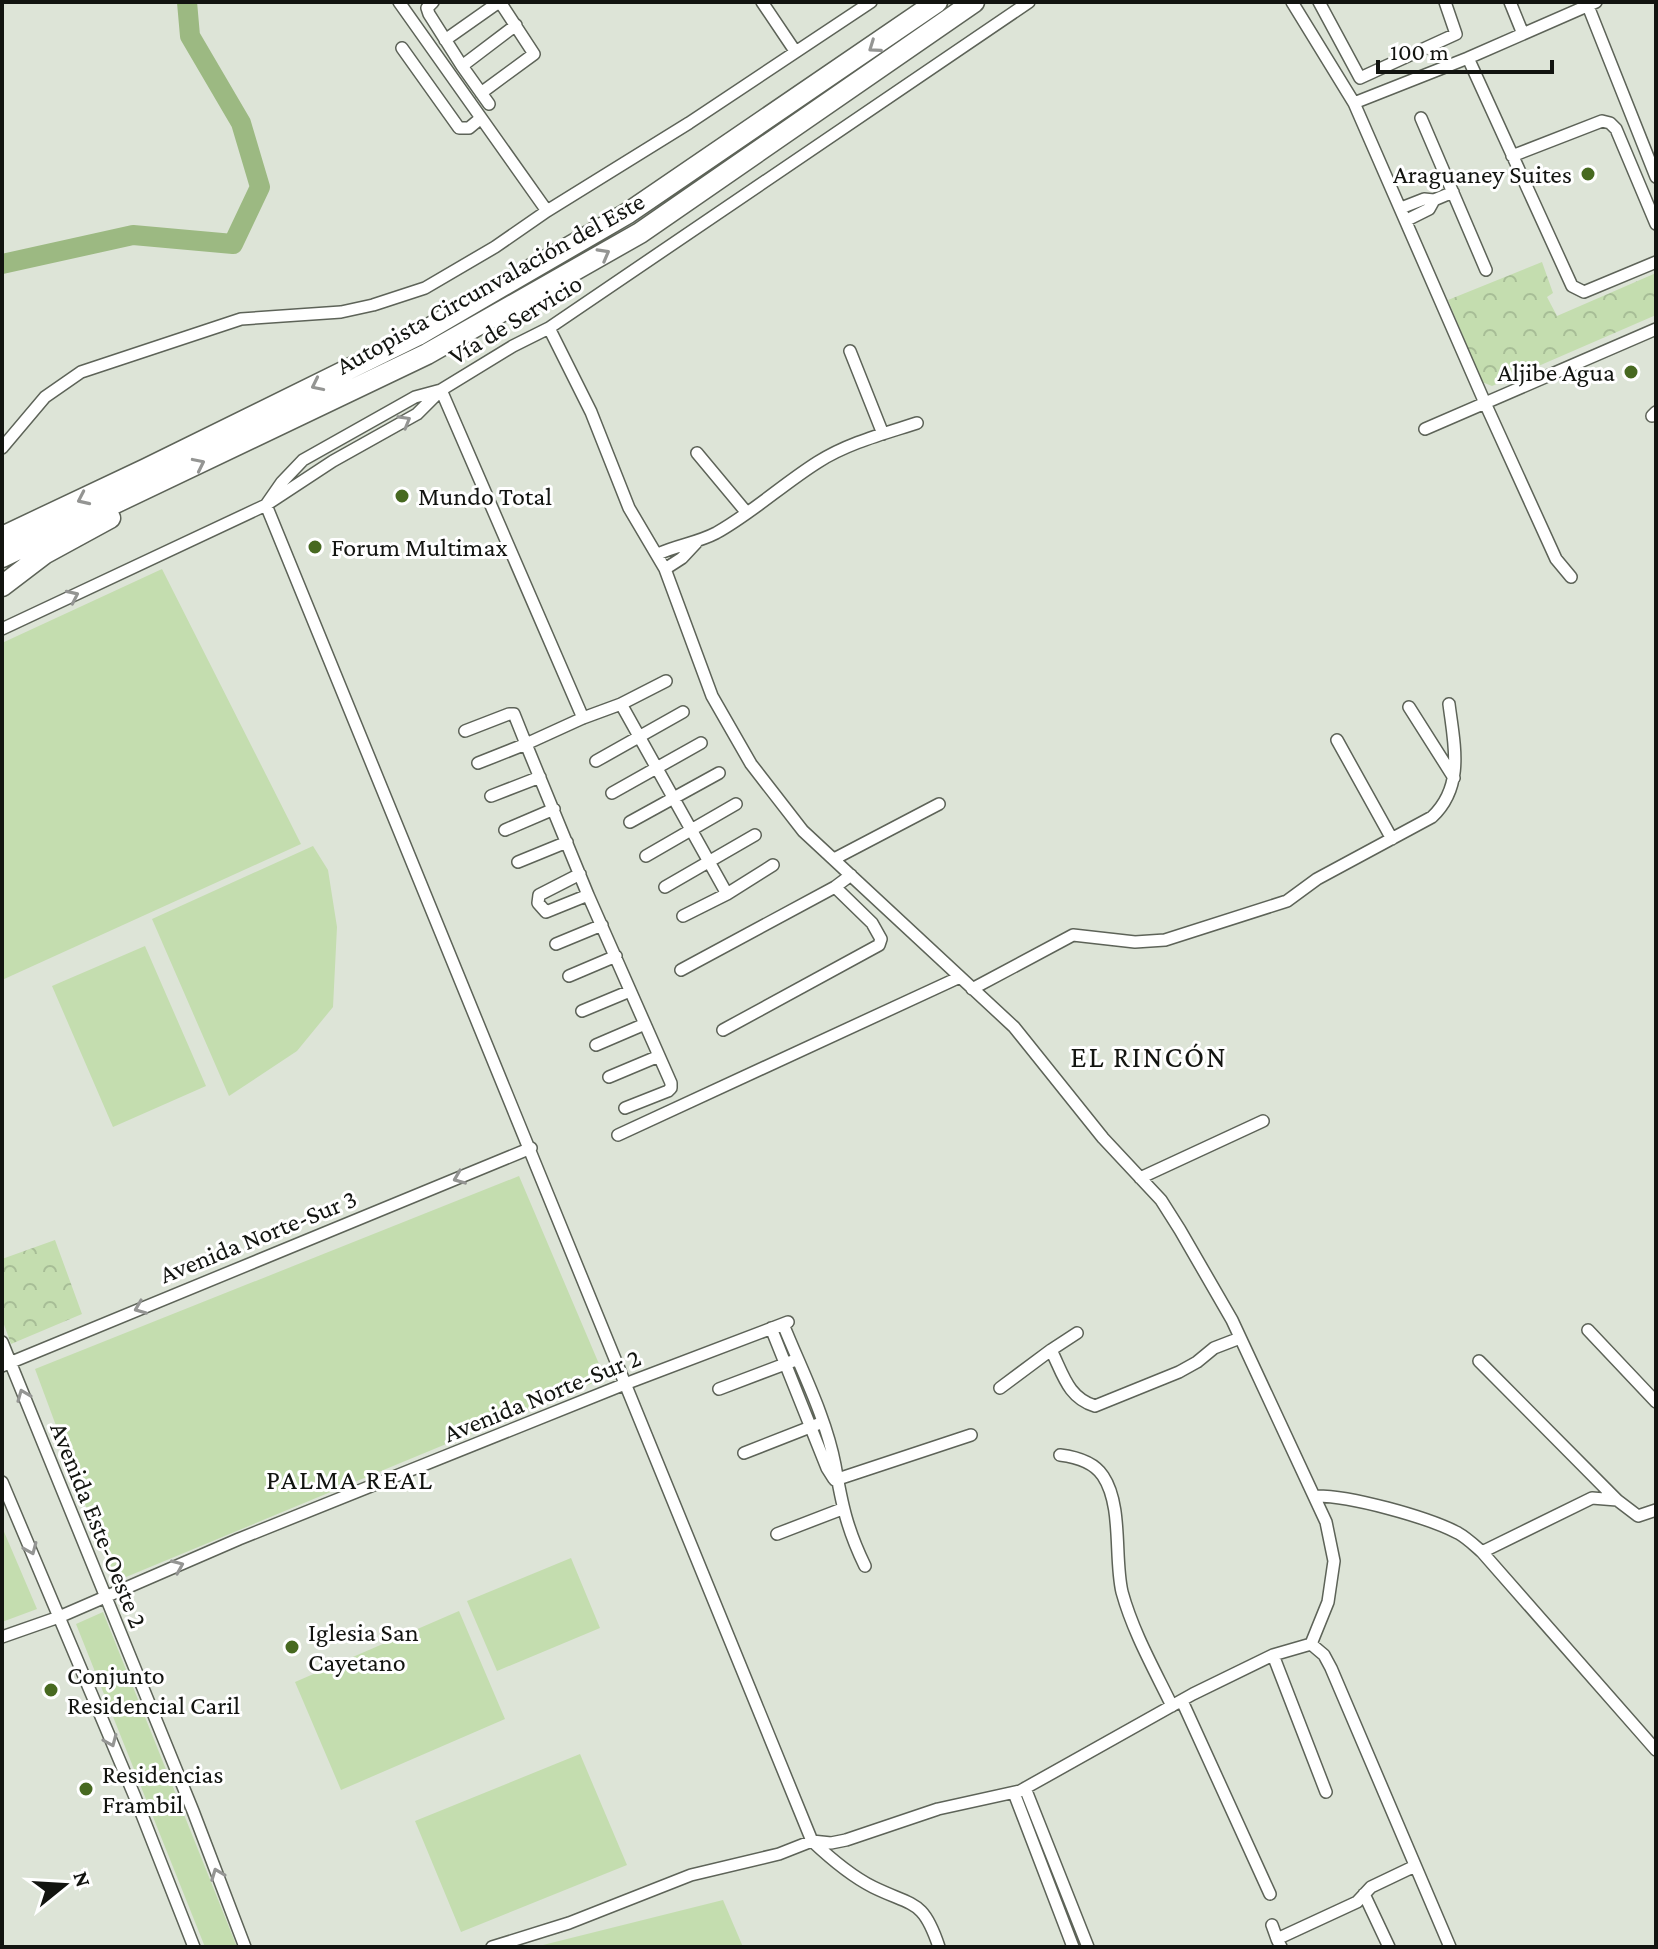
<svg xmlns="http://www.w3.org/2000/svg" width="1658" height="1949" font-family="'Crimson Pro',serif">
  <style>
    .green { fill: #c4ddaf }
    .park { fill: url(#park-crowns) }
    .lines { fill: none; stroke-linecap: round; stroke-linejoin: round }
    .river { stroke: #9cb982; stroke-width: 20 }
    .street-casing { stroke: #5d6358; stroke-width: 14 }
    .highway-casing { stroke: #5d6358; stroke-width: 23 }
    .street { stroke: #fff; stroke-width: 11 }
    .highway { stroke: #fff; stroke-width: 20 }
    .oneway { stroke: #949593 }
    .poi-dot { fill: #476920; stroke: #fff; stroke-width: 3 }
    .labels { text-anchor: middle; stroke-width: 6; stroke-linejoin: round; paint-order: stroke }
    .poi-label { font-size: 26px; fill: #121410; stroke: #fff; text-anchor: start }
    .street-label { font-size: 26px; fill: #121410; stroke: #fff }
    .neighbourhood-label { font-size: 28px; letter-spacing: 2px; fill: #121410; stroke: #fff }
    .quarter-label { font-size: 30px; letter-spacing: 2px; fill: #121410; stroke: #fff }
  </style>
  <defs>
    <pattern id="park-crowns" width="20" height="18" patternUnits="userSpaceOnUse" patternTransform="scale(2)"><rect width="20" height="18" fill="#c4ddaf"/><path d="M2 6a3 3 0 1 1 6 0M12 15a3 3 0 1 1 6 0" fill="none" stroke="#a7bd96"/></pattern>
  </defs>
  <rect width="100%" height="100%" fill="#dde4d7"/>
  <path class="green" d="M162,569L301,844L2,980V643Z
    M313,846L328,870L337,927L333,1007L297,1051L229,1096L152,919Z
    M145,946L206,1086L113,1127L52,986Z
    M519,1176L605,1378L114,1582L35,1369Z
    M2,1527L37,1609L2,1622Z
    M571,1558L600,1628L497,1671L467,1601Z
    M459,1611L505,1719L341,1790L295,1682Z
    M103,1612L237,1947H205L76,1624Z
    M580,1754L627,1865L461,1932L415,1821Z
    M723,1900L743,1947H535Z"/>
  <path class="park" d="M1542,262L1553,293L1547,297L1557,316L1656,273V315L1492,386L1482,382L1448,300Z
    M55,1240L82,1314L11,1344L2,1319V1259Z"/>
  <g class="lines">
    <path class="river" d="M2,264L133,235L233,244L260,187L241,123L190,36L187,2"/>
    <g class="street-casing">
      <path id="street" d="M399,2L547,211
        M433,2L427,8L429,14L462,66L489,104
        M762,2L795,51
        M1292,2L1354,103L1485,403L1556,559L1571,577
        M1319,2L1360,78L1456,34L1445,2
        M1510,2L1523,34
        M1588,6L1656,177
        M445,40L499,2
        M402,48L459,128H469L481,118
        M1468,58L1572,286L1584,292L1656,262
        M462,66L516,25
        M481,93L534,54L500,2
        M1354,103L1468,58L1596,2
        M1421,118L1486,270
        M1512,156L1602,121L1610,123L1616,129L1656,224
        M1401,208L1424,199L1434,200
        M1407,220L1429,209L1434,200L1453,192
        M850,351L883,434
        M441,390L583,718
        M1652,416L1656,412
        M1425,429L1656,329
        M2,448L45,397L81,372L241,319L341,312L373,305L425,288L495,247L547,211L689,123L871,2
        M697,453L747,513
        M266,505L812,1841C830,1858 851,1876 873,1887C914,1907 923,1899 939,1947
        M266,505L282,482L303,460L415,397L441,390L513,346L549,328L1029,2
        M658,554C677,545 697,543 716,533C752,513 783,484 818,462C848,443 883,434 917,423
        M665,569L682,558L696,543
        M2,629L266,505L333,461L417,414L440,391
        M621,704L666,681
        M1409,707L1454,778
        M465,731L509,714H514L526,744L478,763
        M1337,740L1392,839
        M596,761L683,712
        M612,793L701,743
        M491,796L540,777
        M630,822L719,773
        M505,830L554,809
        M646,856L736,804
        M834,859L939,804
        M518,862L567,842
        M580,874L539,895L538,903L546,912L588,895
        M665,887L755,835
        M683,916L727,894L773,865
        M556,944L602,925
        M681,970L835,887L851,875
        M569,976L616,956
        M972,989L1073,935L1135,942L1165,940L1287,901L1317,879L1432,817C1465,786 1454,744 1449,704
        M582,1011L630,991
        M723,1030L879,945L881,939L872,923L835,887
        M596,1045L645,1024
        M609,1077L659,1056
        M625,1108L668,1091L671,1088V1083L588,895L526,744L583,718L621,704L727,894
        M618,1135L960,977
        M1140,1178L1263,1121
        M783,1324C801,1369 826,1417 835,1465C842,1505 847,1529 865,1566
        M771,1328L827,1468L834,1479
        M1588,1330L1656,1402
        M2,1342L193,1811L245,1947
        M1051,1350L1077,1333
        M1479,1361L1617,1500
        M2,1366L531,1148
        M1000,1388L1051,1350C1063,1374 1068,1398 1095,1406L1179,1372L1197,1362L1214,1348L1240,1338
        M719,1389L793,1361
        M744,1453L818,1424
        M1060,1455C1076,1457 1094,1462 1103,1476C1123,1506 1114,1558 1122,1592C1133,1632 1154,1669 1172,1706
        M835,1480L971,1435
        M2,1482L135,1797L194,1947
        M1314,1496C1349,1495 1427,1517 1458,1533C1467,1538 1474,1545 1482,1552L1656,1750
        M777,1534L842,1509
        M1482,1552L1592,1498L1617,1500L1638,1516L1656,1510
        M2,1637L59,1617L239,1539L625,1384L788,1322
        M1311,1644L1324,1655L1331,1668L1450,1947
        M1273,1655L1326,1792
        M1182,1701L1270,1894
        M1025,1788L1088,1947
        M1014,1793L1073,1947
        M1364,1894L1389,1947
        M1272,1925L1277,1939
        M492,1947L569,1923L691,1875L779,1854L812,1841L831,1843L846,1840L938,1809L1020,1791L1193,1694L1273,1655L1311,1644L1328,1602L1334,1561L1326,1522L1232,1320L1180,1230L1161,1200L1103,1138L1014,1027L803,831L751,764L712,696L665,569L629,508L591,412L549,328
        M1281,1947L1277,1939L1357,1902L1371,1887L1415,1866"/>
    </g>
    <g class="highway-casing">
      <path id="highway" d="M2,537L146,469L418,335L628,213L937,2
        M2,557L427,354L640,233L974,2
        M2,586L44,554L110,518"/>
    </g>
    <use href="#street" class="street"/>
    <use href="#highway" class="highway"/>
  </g>
  <defs><path id="oneway-chevron" d="M-2-3.5L2.5 0L-2 3.5" fill="none" stroke-width="1.6" stroke-linecap="round" stroke-linejoin="round" transform="scale(2)"/></defs>
  <g class="oneway">
    <use href="#oneway-chevron" transform="translate(874 47) rotate(145)"/>
    <use href="#oneway-chevron" transform="translate(604 254) rotate(-29)"/>
    <use href="#oneway-chevron" transform="translate(317 385) rotate(154)"/>
    <use href="#oneway-chevron" transform="translate(405 421) rotate(-30)"/>
    <use href="#oneway-chevron" transform="translate(199 464) rotate(-26)"/>
    <use href="#oneway-chevron" transform="translate(83 499) rotate(155)"/>
    <use href="#oneway-chevron" transform="translate(73 596) rotate(-25)"/>
    <use href="#oneway-chevron" transform="translate(459 1178) rotate(158)"/>
    <use href="#oneway-chevron" transform="translate(140 1308) rotate(158)"/>
    <use href="#oneway-chevron" transform="translate(23 1395) rotate(-112)"/>
    <use href="#oneway-chevron" transform="translate(31 1549) rotate(67)"/>
    <use href="#oneway-chevron" transform="translate(178 1566) rotate(-23)"/>
    <use href="#oneway-chevron" transform="translate(111 1741) rotate(67)"/>
    <use href="#oneway-chevron" transform="translate(217 1874) rotate(-111)"/>
  </g>
  <g class="poi-dot">
    <circle cx="1588" cy="174" r="8"/>
    <circle cx="1631" cy="372" r="8"/>
    <circle cx="402" cy="496" r="8"/>
    <circle cx="315" cy="547" r="8"/>
    <circle cx="292" cy="1647" r="8"/>
    <circle cx="51" cy="1690" r="8"/>
    <circle cx="86" cy="1789" r="8"/>
  </g>
  <g class="labels">
    <g class="poi-label">
      <text x="1572" y="183" text-anchor="end">Araguaney Suites</text>
      <text x="1615" y="381" text-anchor="end">Aljibe Agua</text>
      <text x="418" y="505">Mundo Total</text>
      <text x="331" y="556">Forum Multimax</text>
      <text x="308" y="1641">Iglesia San<tspan x="308" dy="30">Cayetano</tspan></text>
      <text x="67" y="1684">Conjunto<tspan x="67" dy="30">Residencial Caril</tspan></text>
      <text x="102" y="1783">Residencias<tspan x="102" dy="30">Frambil</tspan></text>
    </g>
    <g class="street-label">
      <text transform="translate(490 283) rotate(-29)" y="9">Autopista Circunvalación del Este</text>
      <text transform="translate(515 319) rotate(-31)" y="9">Vía de Servicio</text>
      <text transform="translate(258 1236) rotate(-22)" y="9">Avenida Norte-Sur 3</text>
      <text transform="translate(542 1395) rotate(-22)" y="9">Avenida Norte-Sur 2</text>
      <text transform="translate(99 1525) rotate(68)" y="9">Avenida Este-Oeste 2</text>
    </g>
    <g class="neighbourhood-label">
      <text x="350" y="1489">PALMA REAL</text>
    </g>
    <g class="quarter-label">
      <text x="1149" y="1067">EL RINCÓN</text>
    </g>
  </g>
  <rect width="1658" height="1949" fill="none" stroke="#121410" stroke-width="8"/>
  <g transform="translate(64 1885) rotate(72)" stroke="#ffffff" stroke-width="6" paint-order="stroke">
  <path d="M0-6L14 30L0 20L-14 30Z" fill="#121410"/>
  <text y="-12" font-size="22" font-weight="bold" text-anchor="middle" fill="#121410">N</text>
  </g>
  <path d="M1378 60v12h174v-12" fill="none" stroke="#121410" stroke-width="4"/>
  <text x="1390" y="60" font-size="24" fill="#121410" stroke="#ffffff" stroke-width="6" paint-order="stroke">100 m</text>
</svg>
